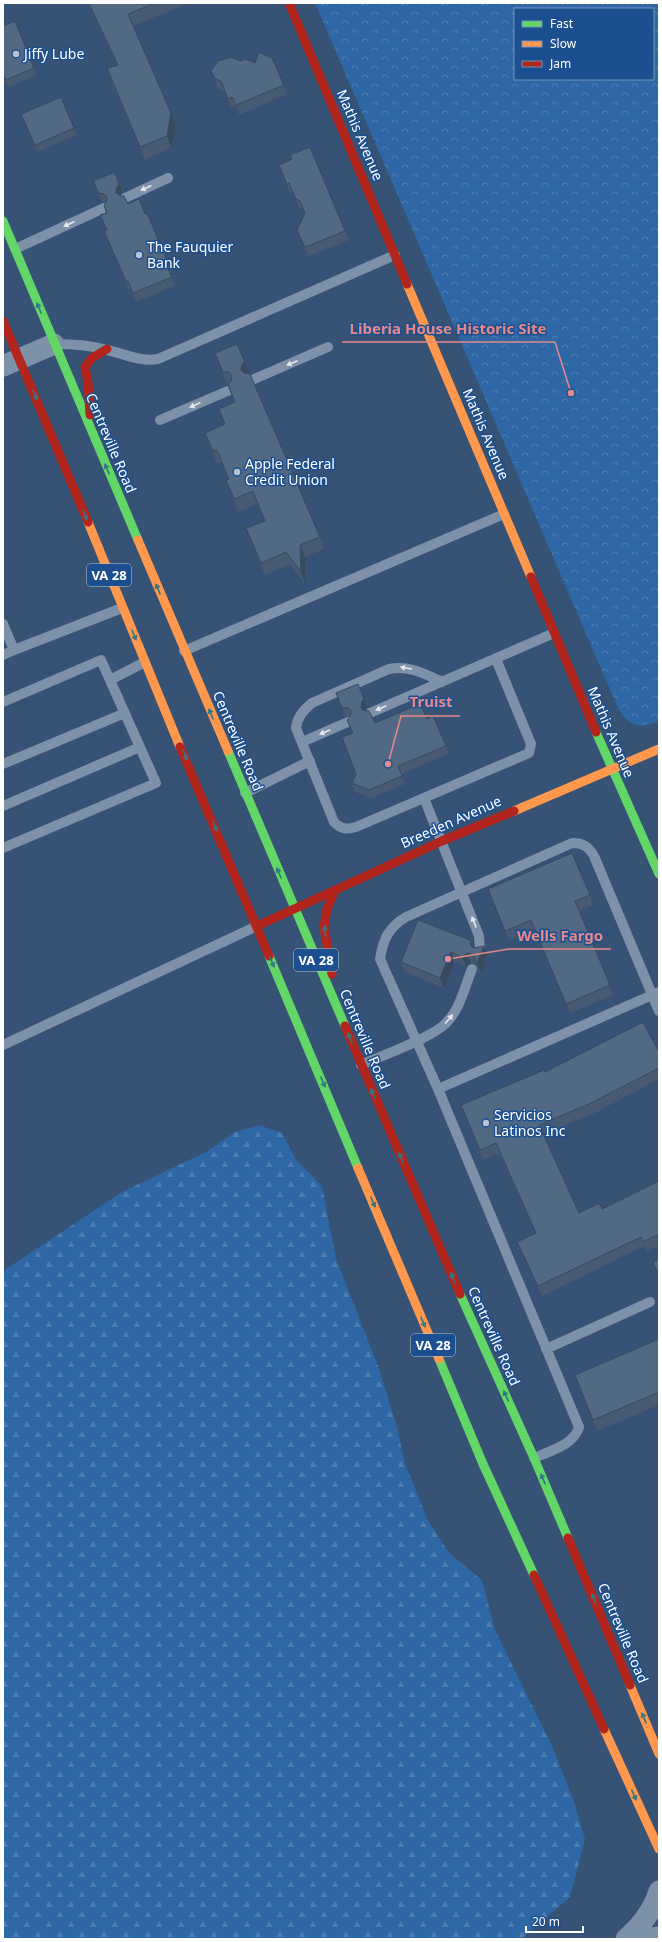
<svg xmlns="http://www.w3.org/2000/svg" width="662" height="1942" font-family="'Noto Sans',sans-serif">
  <style>
    .forest { fill: url(#forest-firs) }
    .park { fill: url(#park-crowns); fill-rule: evenodd }
    .lines { fill: none; stroke-linecap: round; stroke-linejoin: round }
    .lane { stroke: #7d92a8; stroke-width: 10 }
    .street { stroke: #7d92a8; stroke-width: 21 }
    .fast { stroke: #63d668; stroke-width: 9 }
    .slow { stroke: #ff974d; stroke-width: 9 }
    .jam { stroke: #b3261e; stroke-width: 9 }
    .wall { fill: #475a72 }
    .shaded-wall { fill: #394a5c }
    .building { fill: #526984; stroke: #394a5c }
    .oneway { fill: #e5e9ee }
    .oneway2 { fill: #317883 }
    .poi-dot { fill: #b9c2ce; stroke: #1b4f8f; stroke-width: 1.5 }
    .labels { text-anchor: middle; stroke-width: 3; stroke-linejoin: round; paint-order: stroke }
    .shield { fill: #1b4f8f; stroke: #bbcadd; stroke-width: 1 }
    .shield-label { font-size: 13px; font-weight: bold; fill: #fff }
    .poi-label { font-size: 14px; fill: #fff; stroke: #1b4f8f; text-anchor: start }
    .street-label { font-size: 14px; fill: #fff; stroke: #1b4f8f }
    .leader { fill: none; stroke: #e88989; stroke-width: 1.5 }
    .callout-dot { fill: #e88989; stroke: #1b4f8f; stroke-width: 1.5 }
    .callout-label { font-size: 15px; text-anchor: middle; font-weight: bold; fill: #e88989; stroke: #1b4f8f; stroke-width: 3; stroke-linejoin: round; paint-order: stroke }
  </style>
  <defs>
    <pattern id="forest-firs" width="22" height="20" patternUnits="userSpaceOnUse"><rect width="22" height="20" fill="#2f66a5"/><path d="M5 1l3.5 6h-7zM16 11l3.5 6h-7z" fill="#4e7db2"/></pattern>
    <pattern id="park-crowns" width="20" height="18" patternUnits="userSpaceOnUse"><rect width="20" height="18" fill="#2f66a5"/><path d="M2 6a3 3 0 1 1 6 0M12 15a3 3 0 1 1 6 0" fill="none" stroke="#4e7db2"/></pattern>
  </defs>
  <rect width="100%" height="100%" fill="#365274"/>
  <path class="forest" d="M259,1125L282,1133L296,1160L322,1186L336,1259L378,1366L396,1424L405,1463L427,1519L449,1553L482,1580L495,1630L552,1746L573,1799L585,1839L570,1897L521,1939H3V1271L122,1192L206,1152L235,1132Z"/>
  <path class="park" d="M315,3H659V721C638,729 630,727 618,708ZM515,9H653V79H515Z"/>
  <g class="lines">
    <path class="lane" d="M125,198L168,178
      M15,249L104,208
      M55,344C73,344 90,345 107,350C125,354 140,362 158,359L395,255
      M252,380L328,347
      M160,420L230,390
      M3,624L14,650L122,608
      M184,651L504,514
      M3,655L14,650
      M110,680L145,662
      M442,682C425,674 409,665 389,669L312,703C303,710 297,717 296,728L334,822C341,829 346,830 356,827L529,753L531,744L496,659
      M3,702L101,660L156,783L3,848
      M370,713L554,633
      M302,742L348,722
      M3,764L125,713
      M245,793L310,761
      M424,798L479,936L480,952
      M3,806L140,747
      M3,1045L257,926
      M361,1065C381,1056 434,1037 447,1022C460,1009 465,986 472,969
      M438,1089L659,992
      M546,1349L650,1302
      M534,1458C550,1451 574,1445 579,1427L438,1089L380,959C383,939 389,927 406,917L572,843C583,843 588,846 594,856L659,1011"/>
    <path class="street" d="M3,366L54,344
      M626,1939C641,1926 653,1911 659,1891
      M646,1939L659,1937"/>
    <path class="fast" d="M3,221L138,540
      M596,732L659,874
      M228,751L345,1026
      M269,956L358,1168
      M460,1294L534,1458L568,1538
      M439,1359L483,1464L534,1575"/>
    <path class="slow" d="M407,284L531,577
      M88,522L180,747
      M138,540L228,751
      M514,811L659,749
      M358,1168L439,1359
      M630,1685L659,1754
      M604,1729L659,1849"/>
    <path class="jam" d="M289,3L407,284
      M3,321L88,522
      M90,415L88,382L85,367L92,358L107,349
      M531,577L596,732
      M180,747L269,956
      M257,926L442,841L514,811
      M332,974L324,927L327,909L335,890
      M345,1026L460,1294
      M568,1538L630,1685
      M534,1575L604,1729"/>
  </g>
  <path class="wall" d="M88,3H189L133,26L176,125L171,148L145,160L111,81L107,68L117,65Z
    M3,26L34,68L37,75L8,87L3,75Z
    M211,71L284,85L287,94L239,115L236,106L231,108L224,91L218,89Z
    M21,114L74,128L77,135L37,152Z
    M279,165L345,231L349,240L308,256L297,230L305,213L303,210L300,209L293,192L290,193Z
    M93,181L119,184L122,192L120,195L128,204L145,214L168,263L171,272L170,273L175,286L136,302L131,289L129,290L104,231L106,230L100,215L106,213L104,205L106,202H102Z
    M215,353L245,362L249,374L320,537L324,549L305,557V584L290,564L265,575L251,541L246,528L265,521L257,504L238,512L226,480L228,479L221,462L217,463L209,445L205,433L225,424L219,409L234,402Z
    M336,693L367,707L365,710L375,723L427,719L446,746L449,754L401,774L405,784L372,798L355,792L352,783L356,775L352,733L347,720L350,717L345,716Z
    M488,889L590,895L593,905L579,911L614,995L570,1013L535,930L509,940Z
    M484,946L487,955L481,973L478,972L475,963H471L466,967L454,962L444,988L404,972L401,962L472,947L474,948Z
    M659,1052V1079L593,1114L543,1134L579,1213L602,1209L659,1181V1245L647,1251L644,1246L542,1296L521,1252L517,1242L536,1234L499,1153L483,1160L461,1105L545,1072Z
    M659,1339V1405L597,1431L575,1375Z"/>
  <path class="shaded-wall" d="M171,113L176,125L171,148L167,136Z
    M119,184L122,192L119,197L116,193V189Z
    M245,362L249,374L246,382L241,370L242,364Z
    M300,545L305,557V584L301,572Z
    M364,699L367,707L365,709L364,715L361,707L362,701Z
    M484,946L487,955L481,973L477,963Z
    M451,952L454,962L444,988L440,978Z
    M467,953L471,963L466,967L462,957Z"/>
  <path class="building" d="M89,3H155L128,14L171,113L167,136L140,147L107,68L118,65Z
    M15,21L34,68L6,80L3,74V26Z
    M259,52L272,58L284,85L236,105L232,97L228,99L221,81L215,79L211,71L218,61L231,57L241,61L245,59L255,63Z
    M61,97L74,128L35,145L21,114Z
    M310,147L345,231L305,247L297,230L305,213L300,201L296,199L289,183L287,184L279,165L292,159L290,155Z
    M115,172L119,184L116,189V193L121,196H124L128,204L139,199L145,214L147,213L168,263L166,264L172,277L133,293L128,281H126L104,231L107,230L100,215L107,213L104,205L106,203L107,197L104,194L99,193L93,181Z
    M237,344L245,362L242,364L241,370L244,373L250,374L320,537L300,545L301,572L286,552L261,563L246,528L265,521L253,491L234,499L226,480L229,479L217,450L213,451L205,433L225,424L219,409L235,402L228,384L231,381L232,376L229,372H223L215,353Z
    M358,684L364,699L362,701L361,707L363,710L369,711L375,723L420,704L427,719L433,716L446,746L398,766L402,776L369,790L352,783L356,774L342,737L353,733L347,720L350,717L351,711L348,708H342L336,693Z
    M572,853L590,895L575,901L610,985L566,1004L531,920L505,931L488,889Z
    M418,920L470,940L471,946L474,948L484,946L477,963L475,962V958L471,954L467,953L462,957L451,952L440,978L401,962Z
    M643,1022L659,1052V1068L589,1104L539,1125L579,1213L599,1203L602,1209L659,1181V1234L643,1242L641,1237L538,1286L517,1242L536,1233L496,1143L480,1150L461,1105L544,1070L545,1072Z
    M659,1259V1276L653,1262Z
    M659,1339V1392L593,1420L575,1375Z"/>
  <defs><path id="oneway-solid" d="M-6-.8H1V-3.2L6.5 0L1 3.2V.8H-6Z"/></defs>
  <g class="oneway">
    <use href="#oneway-solid" transform="translate(146 188) rotate(155)"/>
    <use href="#oneway-solid" transform="translate(69 224) rotate(155)"/>
    <use href="#oneway-solid" transform="translate(292 363) rotate(157)"/>
    <use href="#oneway-solid" transform="translate(195 405) rotate(156)"/>
    <use href="#oneway-solid" transform="translate(406 668) rotate(-170)"/>
    <use href="#oneway-solid" transform="translate(381 708) rotate(157)"/>
    <use href="#oneway-solid" transform="translate(325 732) rotate(157)"/>
    <use href="#oneway-solid" transform="translate(474 922) rotate(-111)"/>
    <use href="#oneway-solid" transform="translate(449 1019) rotate(-50)"/>
  </g>
  <g class="oneway2">
    <use href="#oneway-solid" transform="translate(39 308) rotate(-113)"/>
    <use href="#oneway-solid" transform="translate(35 395) rotate(66)"/>
    <use href="#oneway-solid" transform="translate(107 469) rotate(-113)"/>
    <use href="#oneway-solid" transform="translate(85 515) rotate(68)"/>
    <use href="#oneway-solid" transform="translate(158 589) rotate(-113)"/>
    <use href="#oneway-solid" transform="translate(134 635) rotate(67)"/>
    <use href="#oneway-solid" transform="translate(211 714) rotate(-113)"/>
    <use href="#oneway-solid" transform="translate(185 755) rotate(67)"/>
    <use href="#oneway-solid" transform="translate(215 826) rotate(67)"/>
    <use href="#oneway-solid" transform="translate(279 873) rotate(-113)"/>
    <use href="#oneway-solid" transform="translate(325 931) rotate(-95)"/>
    <use href="#oneway-solid" transform="translate(272 962) rotate(67)"/>
    <use href="#oneway-solid" transform="translate(350 1038) rotate(-113)"/>
    <use href="#oneway-solid" transform="translate(323 1082) rotate(67)"/>
    <use href="#oneway-solid" transform="translate(373 1094) rotate(-113)"/>
    <use href="#oneway-solid" transform="translate(401 1158) rotate(-113)"/>
    <use href="#oneway-solid" transform="translate(373 1202) rotate(67)"/>
    <use href="#oneway-solid" transform="translate(453 1278) rotate(-113)"/>
    <use href="#oneway-solid" transform="translate(423 1322) rotate(67)"/>
    <use href="#oneway-solid" transform="translate(506 1396) rotate(-115)"/>
    <use href="#oneway-solid" transform="translate(543 1479) rotate(-113)"/>
    <use href="#oneway-solid" transform="translate(594 1599) rotate(-113)"/>
    <use href="#oneway-solid" transform="translate(644 1718) rotate(-112)"/>
    <use href="#oneway-solid" transform="translate(634 1795) rotate(66)"/>
  </g>
  <g class="poi-dot">
    <circle cx="16" cy="54" r="4"/>
    <circle cx="139" cy="255" r="4"/>
    <circle cx="237" cy="472" r="4"/>
    <circle cx="486" cy="1123" r="4"/>
  </g>
  <g class="labels">
    <g class="shield">
      <rect x="87" y="564" width="44" height="22" rx="3"/>
      <rect x="294" y="949" width="44" height="22" rx="3"/>
      <rect x="411" y="1334" width="44" height="22" rx="3"/>
    </g>
    <g class="shield-label">
      <text x="109" y="580">VA 28</text>
      <text x="316" y="965">VA 28</text>
      <text x="433" y="1350">VA 28</text>
    </g>
    <g class="poi-label">
      <text x="24" y="59">Jiffy Lube</text>
      <text x="147" y="252">The Fauquier<tspan x="147" dy="16">Bank</tspan></text>
      <text x="245" y="469">Apple Federal<tspan x="245" dy="16">Credit Union</tspan></text>
      <text x="494" y="1120">Servicios<tspan x="494" dy="16">Latinos Inc</tspan></text>
    </g>
    <g class="street-label">
      <text transform="translate(360 135) rotate(67)" y="5">Mathis Avenue</text>
      <text transform="translate(486 434) rotate(67)" y="5">Mathis Avenue</text>
      <text transform="translate(111 443) rotate(67)" y="5">Centreville Road</text>
      <text transform="translate(611 732) rotate(67)" y="5">Mathis Avenue</text>
      <text transform="translate(238 741) rotate(67)" y="5">Centreville Road</text>
      <text transform="translate(451 822) rotate(-24)" y="5">Breeden Avenue</text>
      <text transform="translate(365 1039) rotate(67)" y="5">Centreville Road</text>
      <text transform="translate(494 1336) rotate(66)" y="5">Centreville Road</text>
      <text transform="translate(623 1633) rotate(67)" y="5">Centreville Road</text>
    </g>
  </g>
  <path class="leader" d="M571 393L555 342H342M388 764L401 716H460M448 959L509 949H611"/>
  <g class="callout-dot">
    <circle cx="571" cy="393" r="4"/>
    <circle cx="388" cy="764" r="4"/>
    <circle cx="448" cy="959" r="4"/>
  </g>
  <g class="callout-label">
    <text x="448" y="334">Liberia House Historic Site</text>
    <text x="431" y="707">Truist</text>
    <text x="560" y="941">Wells Fargo</text>
  </g>
  <rect width="662" height="1942" fill="none" stroke="#ffffff" stroke-width="8"/>
  <rect x="514" y="8" width="140" height="72" fill="#1b4f8f" stroke="#7695bc"/>
  <rect x="522" y="21" width="20" height="6" fill="#63d668" stroke="#7695bc"/>
  <text x="550" y="28" font-size="12" fill="#ffffff">Fast</text>
  <rect x="522" y="41" width="20" height="6" fill="#ff974d" stroke="#7695bc"/>
  <text x="550" y="48" font-size="12" fill="#ffffff">Slow</text>
  <rect x="522" y="61" width="20" height="6" fill="#b3261e" stroke="#7695bc"/>
  <text x="550" y="68" font-size="12" fill="#ffffff">Jam</text>
  <path d="M526 1926v6h57v-6" fill="none" stroke="#ffffff" stroke-width="2"/>
  <text x="532" y="1926" font-size="12" fill="#ffffff" stroke="#1b4f8f" stroke-width="3" paint-order="stroke">20 m</text>
</svg>
